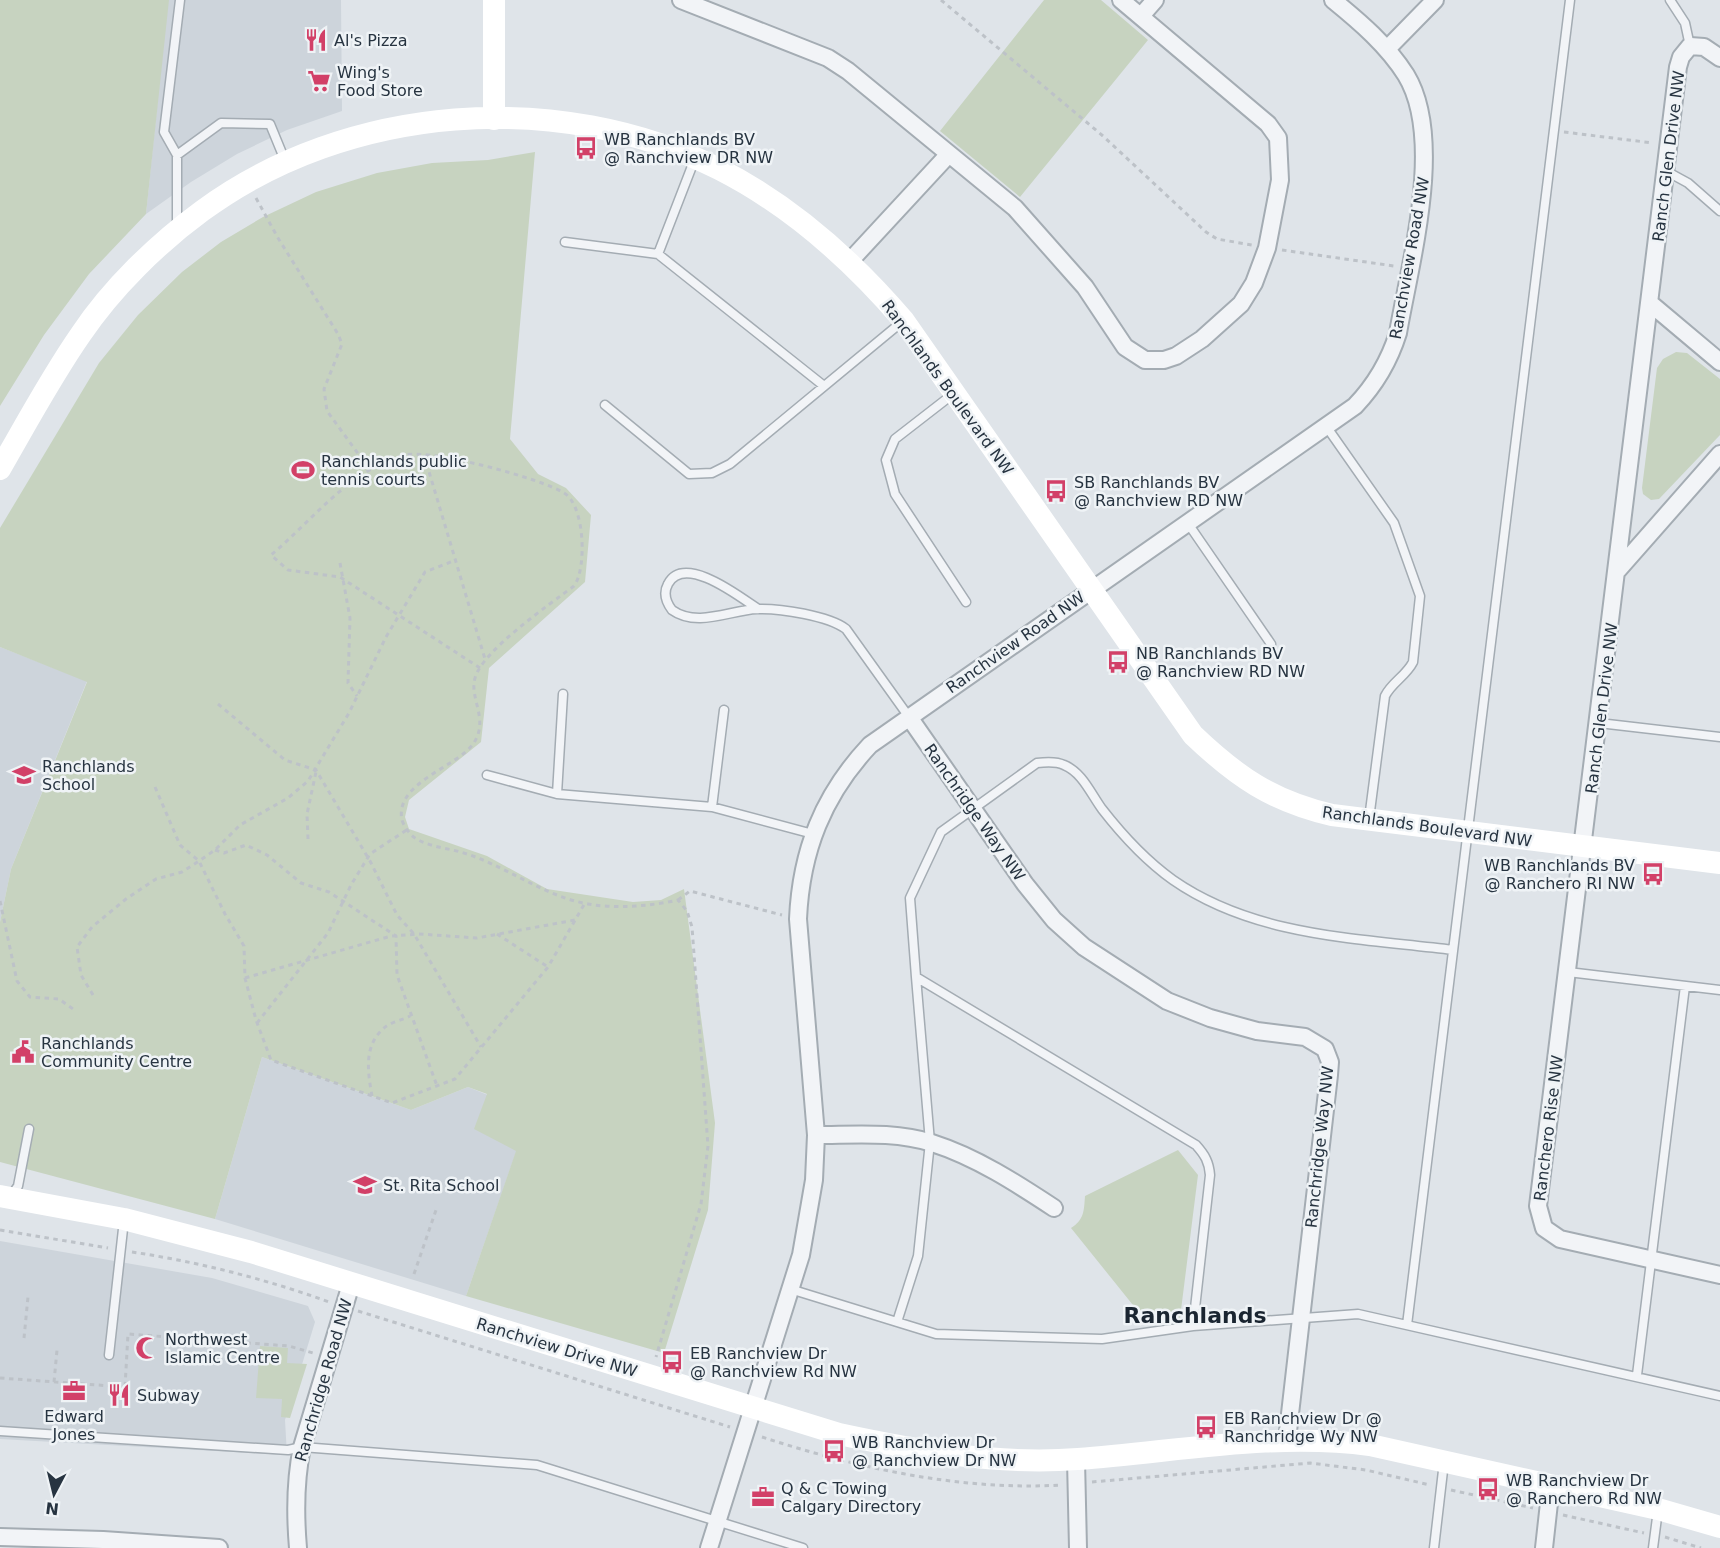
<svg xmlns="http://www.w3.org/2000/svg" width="1720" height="1548" font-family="'DejaVu Sans',sans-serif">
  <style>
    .built { fill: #cdd4db }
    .green { fill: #c7d3c0 }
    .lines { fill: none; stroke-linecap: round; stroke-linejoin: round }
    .lane-casing { stroke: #a4acb3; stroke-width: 11 }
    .street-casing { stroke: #a4acb3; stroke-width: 20 }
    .path { stroke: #bdc2c8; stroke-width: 3; stroke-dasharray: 4.5 4.5; stroke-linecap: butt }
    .lane { stroke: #f2f4f7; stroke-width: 8 }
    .street { stroke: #f2f4f7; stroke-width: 16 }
    .secondary { stroke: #fff; stroke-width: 22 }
    .labels { text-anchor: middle; stroke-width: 5; stroke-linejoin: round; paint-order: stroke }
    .poi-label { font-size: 16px; fill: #273441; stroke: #eff3f6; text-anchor: start }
    .street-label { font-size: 16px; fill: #273441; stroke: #eff3f6 }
    .district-label { font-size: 22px; font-weight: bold; fill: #1a2531; stroke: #eff3f6 }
  </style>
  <rect width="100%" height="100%" fill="#dfe4e9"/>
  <path class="built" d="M168,0H341L342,111L287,130L237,154L191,182L146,214Z
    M0,647L87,681L11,869L0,922Z
    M262,1057L411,1110L468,1087L530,1112L466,1296L215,1219Z
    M0,1241L212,1278L308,1306L315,1322L285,1420L287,1455L0,1439Z"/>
  <path class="green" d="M0,0H169L146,214L89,274L44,335L0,406Z
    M1044,0H1101L1148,40L1020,197L940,131Z
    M535,152L510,439L538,474L566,488L591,515L585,582L489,668L481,742L409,800L405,817L409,829L487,856L547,889L633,902L661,900L684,889L715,1123L708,1210L664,1353L466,1296L516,1151L474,1129L487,1094L468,1087L411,1110L262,1057L215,1219L0,1162V922L11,869L87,682L0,647V528L99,363L138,315L182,272L221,242L263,217L316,192L377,173L432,163L488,160Z
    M1676,352L1687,353L1720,379V435L1659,499L1651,500L1643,494L1642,488L1657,368L1663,359Z
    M1178,1150L1198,1175L1180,1318L1149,1325L1071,1228C1084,1220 1084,1211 1085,1196Z
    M260,1346L288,1348L287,1363L307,1364L290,1418L281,1417L282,1399L256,1398Z"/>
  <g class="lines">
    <g class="lane-casing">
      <path id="lane" d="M1670,0L1685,23L1690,46
        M177,155L164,132L180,0
        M1666,171L1688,183L1720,211
        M177,228V155L221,123L270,124L286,163
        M565,242L658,254L824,386
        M658,254L694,161
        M953,394L895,439L886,460L895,494L966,602
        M605,405L689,474L712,473L730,464L903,321
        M1326,426L1394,523L1420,596L1413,662C1406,676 1392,682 1385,696L1369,819
        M1187,522L1271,644
        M758,609C740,597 684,553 668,584C663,593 666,602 672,610C697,628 731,610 757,609C780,608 829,616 846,629L909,717
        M1599,723L1720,737
        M487,775L557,794L712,807L813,834
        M557,794L563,694
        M712,807L724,710
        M1568,972L1720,990
        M916,977L910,898L941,832L1037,763C1045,762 1056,761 1064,765C1082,772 1091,794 1102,809C1123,836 1145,860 1173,880C1255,937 1358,938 1453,950
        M11,1196L18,1186L29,1129
        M790,1289L897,1322
        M1407,1325L1570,0
        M1193,1326L1210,1175C1209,1162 1205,1155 1196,1145L916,977L930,1142L918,1256L897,1322L936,1334L1102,1339L1193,1326L1358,1314L1720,1396
        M109,1355L124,1220
        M1637,1375L1685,986
        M0,1431L288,1450L302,1447L537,1465L803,1548
        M1434,1548L1444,1462
        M1653,1548L1658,1510"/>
    </g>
    <g class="street-casing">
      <path id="street" d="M681,0L828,58L848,71L1015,208L1085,287L1125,347L1145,360H1164L1176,356L1202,339L1241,304L1254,283L1267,248L1280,180L1278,138L1268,124L1121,0
        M1141,16L1155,0
        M1387,49L1435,0
        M1720,58L1704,47L1690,46L1681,57L1678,67L1538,1206L1544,1228L1560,1239L1720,1275
        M850,261L949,154
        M1651,304L1720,362
        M1618,570L1720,454
        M909,717L1025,884L1054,920L1084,947L1167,1001L1210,1018L1257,1031L1305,1037L1325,1049L1330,1062L1329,1075L1287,1440
        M816,1135C854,1135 895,1131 932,1143C976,1157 1016,1183 1054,1208
        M1076,1460L1078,1548
        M0,1537L103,1540
        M104,1548L103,1540L219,1548
        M298,1548C295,1513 295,1481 302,1447L351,1284
        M709,1548L801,1255L814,1180L816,1135L798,919C801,851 823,795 870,745L1355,406C1376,384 1389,362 1398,333C1410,263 1445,139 1406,75C1387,45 1360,22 1333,0
        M1544,1548L1551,1485"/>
    </g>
    <path class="path" d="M941,0L1103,136L1206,232L1217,239L1252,245
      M1564,132L1653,143
      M256,198L278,238L338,334L342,344L324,389L327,411L370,470
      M1282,250L1394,266
      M424,455L485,659
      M340,563L350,618L348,683L357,696
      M480,668L340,577L288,570L271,555C313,520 350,469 405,455C432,449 540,478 564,493C585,505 587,569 574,586C550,604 482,651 475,678C469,699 490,720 473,744C457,767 394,783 402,820C403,825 411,836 415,838C431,848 450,848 467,854C509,868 544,896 588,904C616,909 651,906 678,900L687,911L692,927L708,1146L701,1204L656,1357
      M218,704L285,760L316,770L370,861L397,915L414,934L481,1047
      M155,787L180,845L199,861L225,914L244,946L245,978L256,1020L271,1060L392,1103L455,1079L548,967L585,903
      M308,839L307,814L316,772
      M215,850L224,853L246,845L267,855L301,883L329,892L396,936L397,975L437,1086
      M678,900L690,891L782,915
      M0,901L17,981L30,997L59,999L73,1009
      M497,934L548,967
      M245,978L391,936L419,934L477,938L575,920
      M93,995L81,975L77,947L92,927L126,899L156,879L182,872L199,861L215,850L240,825L288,798L308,781L349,713L386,637L425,572L456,560
      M257,1023L328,933L351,885L370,854L408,829
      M372,1096C368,1073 363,1046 384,1028C390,1022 403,1020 410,1016
      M0,1230L108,1248
      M132,1252C198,1262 266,1279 329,1302
      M414,1274L436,1210
      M358,1311L730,1427
      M24,1338L28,1297
      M0,1378L125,1387L128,1334L289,1346L313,1353
      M54,1382L57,1350
      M762,1437C857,1468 961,1491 1062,1485
      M1092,1482L1310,1463L1366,1470L1430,1485
      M1451,1490L1533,1508
      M1563,1515L1644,1533
      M1665,1537L1701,1548"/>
    <use href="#lane" class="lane"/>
    <use href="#street" class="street"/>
    <path class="secondary" d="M494,119V0
      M0,469C26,424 51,377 81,334C112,288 157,244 202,211C347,104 559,88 719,169C792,206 851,259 904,321L1193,735C1237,777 1272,801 1332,815L1720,863
      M0,1196L124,1219L251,1252L839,1434C918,1451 997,1465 1078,1459C1175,1452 1273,1432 1370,1445L1658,1509L1720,1527"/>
  </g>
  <defs>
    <g id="restaurant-bare" transform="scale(1.8)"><path d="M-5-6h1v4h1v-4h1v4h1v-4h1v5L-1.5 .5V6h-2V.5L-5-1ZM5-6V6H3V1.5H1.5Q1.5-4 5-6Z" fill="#d24068" stroke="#eff3f6" stroke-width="2.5" paint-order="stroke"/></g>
    <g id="supermarket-bare" transform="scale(1.8)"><path d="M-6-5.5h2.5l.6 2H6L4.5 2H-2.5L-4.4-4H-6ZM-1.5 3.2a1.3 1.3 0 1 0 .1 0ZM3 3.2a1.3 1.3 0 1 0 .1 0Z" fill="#d24068" stroke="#eff3f6" stroke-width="2.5" paint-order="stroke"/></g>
    <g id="bus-bare" transform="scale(1.8)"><path d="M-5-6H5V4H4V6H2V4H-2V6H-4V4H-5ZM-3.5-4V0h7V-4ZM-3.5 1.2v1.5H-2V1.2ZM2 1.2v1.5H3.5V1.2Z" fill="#d24068" stroke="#eff3f6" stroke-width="2.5" paint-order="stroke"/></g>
    <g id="stadium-bare" transform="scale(1.8)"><path d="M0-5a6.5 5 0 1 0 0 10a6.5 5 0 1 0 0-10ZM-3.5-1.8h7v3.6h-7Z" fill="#d24068" stroke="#eff3f6" stroke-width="2.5" paint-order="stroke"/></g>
    <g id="school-bare" transform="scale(1.8)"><path d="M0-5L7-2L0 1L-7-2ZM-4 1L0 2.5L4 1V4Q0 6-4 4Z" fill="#d24068" stroke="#eff3f6" stroke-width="2.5" paint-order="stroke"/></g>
    <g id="civic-bare" transform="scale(1.8)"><path d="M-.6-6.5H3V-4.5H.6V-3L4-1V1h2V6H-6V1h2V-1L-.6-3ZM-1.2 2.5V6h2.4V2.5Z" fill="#d24068" stroke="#eff3f6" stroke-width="2.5" paint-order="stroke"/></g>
    <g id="mosque-bare" transform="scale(1.8)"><path d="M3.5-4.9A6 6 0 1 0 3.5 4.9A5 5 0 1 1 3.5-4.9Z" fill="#d24068" stroke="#eff3f6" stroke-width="2.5" paint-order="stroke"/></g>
    <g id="office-bare" transform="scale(1.8)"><path d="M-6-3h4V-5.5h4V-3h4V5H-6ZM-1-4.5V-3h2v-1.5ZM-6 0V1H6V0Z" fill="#d24068" stroke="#eff3f6" stroke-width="2.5" paint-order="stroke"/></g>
  </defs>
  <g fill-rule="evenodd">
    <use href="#restaurant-bare" x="316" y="40"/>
    <use href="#supermarket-bare" x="319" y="81"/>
    <use href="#bus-bare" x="586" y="148"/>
    <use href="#stadium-bare" x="303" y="470"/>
    <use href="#bus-bare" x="1056" y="491"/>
    <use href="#bus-bare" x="1118" y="662"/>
    <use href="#school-bare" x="24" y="775"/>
    <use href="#bus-bare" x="1653" y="874"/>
    <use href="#civic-bare" x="23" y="1052"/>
    <use href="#school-bare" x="365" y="1185"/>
    <use href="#mosque-bare" x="147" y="1348"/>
    <use href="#bus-bare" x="672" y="1362"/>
    <use href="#office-bare" x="74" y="1391"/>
    <use href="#restaurant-bare" x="119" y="1395"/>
    <use href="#bus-bare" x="1206" y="1427"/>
    <use href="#bus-bare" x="834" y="1451"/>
    <use href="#bus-bare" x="1488" y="1489"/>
    <use href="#office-bare" x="763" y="1497"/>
  </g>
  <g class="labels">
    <g class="poi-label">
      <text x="334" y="46">Al's Pizza</text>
      <text x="337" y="78">Wing's<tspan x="337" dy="18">Food Store</tspan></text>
      <text x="604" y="145">WB Ranchlands BV<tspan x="604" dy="18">@ Ranchview DR NW</tspan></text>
      <text x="321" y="467">Ranchlands public<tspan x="321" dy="18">tennis courts</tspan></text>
      <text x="1074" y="488">SB Ranchlands BV<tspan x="1074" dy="18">@ Ranchview RD NW</tspan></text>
      <text x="1136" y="659">NB Ranchlands BV<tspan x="1136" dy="18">@ Ranchview RD NW</tspan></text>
      <text x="42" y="772">Ranchlands<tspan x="42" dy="18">School</tspan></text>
      <text x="1635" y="871" text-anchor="end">WB Ranchlands BV<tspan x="1635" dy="18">@ Ranchero RI NW</tspan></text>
      <text x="41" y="1049">Ranchlands<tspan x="41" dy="18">Community Centre</tspan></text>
      <text x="383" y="1191">St. Rita School</text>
      <text x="165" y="1345">Northwest<tspan x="165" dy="18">Islamic Centre</tspan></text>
      <text x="690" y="1359">EB Ranchview Dr<tspan x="690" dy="18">@ Ranchview Rd NW</tspan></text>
      <text x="137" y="1401">Subway</text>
      <text x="74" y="1422" text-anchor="middle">Edward<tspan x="74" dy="18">Jones</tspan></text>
      <text x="1224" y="1424">EB Ranchview Dr @<tspan x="1224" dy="18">Ranchridge Wy NW</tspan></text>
      <text x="852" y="1448">WB Ranchview Dr<tspan x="852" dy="18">@ Ranchview Dr NW</tspan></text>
      <text x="1506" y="1486">WB Ranchview Dr<tspan x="1506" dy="18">@ Ranchero Rd NW</tspan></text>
      <text x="781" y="1494">Q &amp; C Towing<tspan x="781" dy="18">Calgary Directory</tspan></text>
    </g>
    <g class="street-label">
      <text transform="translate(1668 156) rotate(-83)" y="6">Ranch Glen Drive NW</text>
      <text transform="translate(1409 258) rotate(-80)" y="6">Ranchview Road NW</text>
      <text transform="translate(948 387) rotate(54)" y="6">Ranchlands Boulevard NW</text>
      <text transform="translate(1015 642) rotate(-35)" y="6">Ranchview Road NW</text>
      <text transform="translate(1601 708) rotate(-83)" y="6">Ranch Glen Drive NW</text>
      <text transform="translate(975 812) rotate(55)" y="6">Ranchridge Way NW</text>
      <text transform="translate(1427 826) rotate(8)" y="6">Ranchlands Boulevard NW</text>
      <text transform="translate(1548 1128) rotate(-83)" y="6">Ranchero Rise NW</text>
      <text transform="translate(1319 1147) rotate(-84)" y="6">Ranchridge Way NW</text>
      <text transform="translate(557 1347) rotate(17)" y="6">Ranchview Drive NW</text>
      <text transform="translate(323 1380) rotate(-74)" y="6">Ranchridge Road NW</text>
    </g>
    <g class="district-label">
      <text x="1195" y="1323">Ranchlands</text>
    </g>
  </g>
  <g transform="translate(54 1494) rotate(187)" stroke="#eff3f6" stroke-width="4.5" paint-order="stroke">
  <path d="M0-4.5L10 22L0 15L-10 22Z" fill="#273441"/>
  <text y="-9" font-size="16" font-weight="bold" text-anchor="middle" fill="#273441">N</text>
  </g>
</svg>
